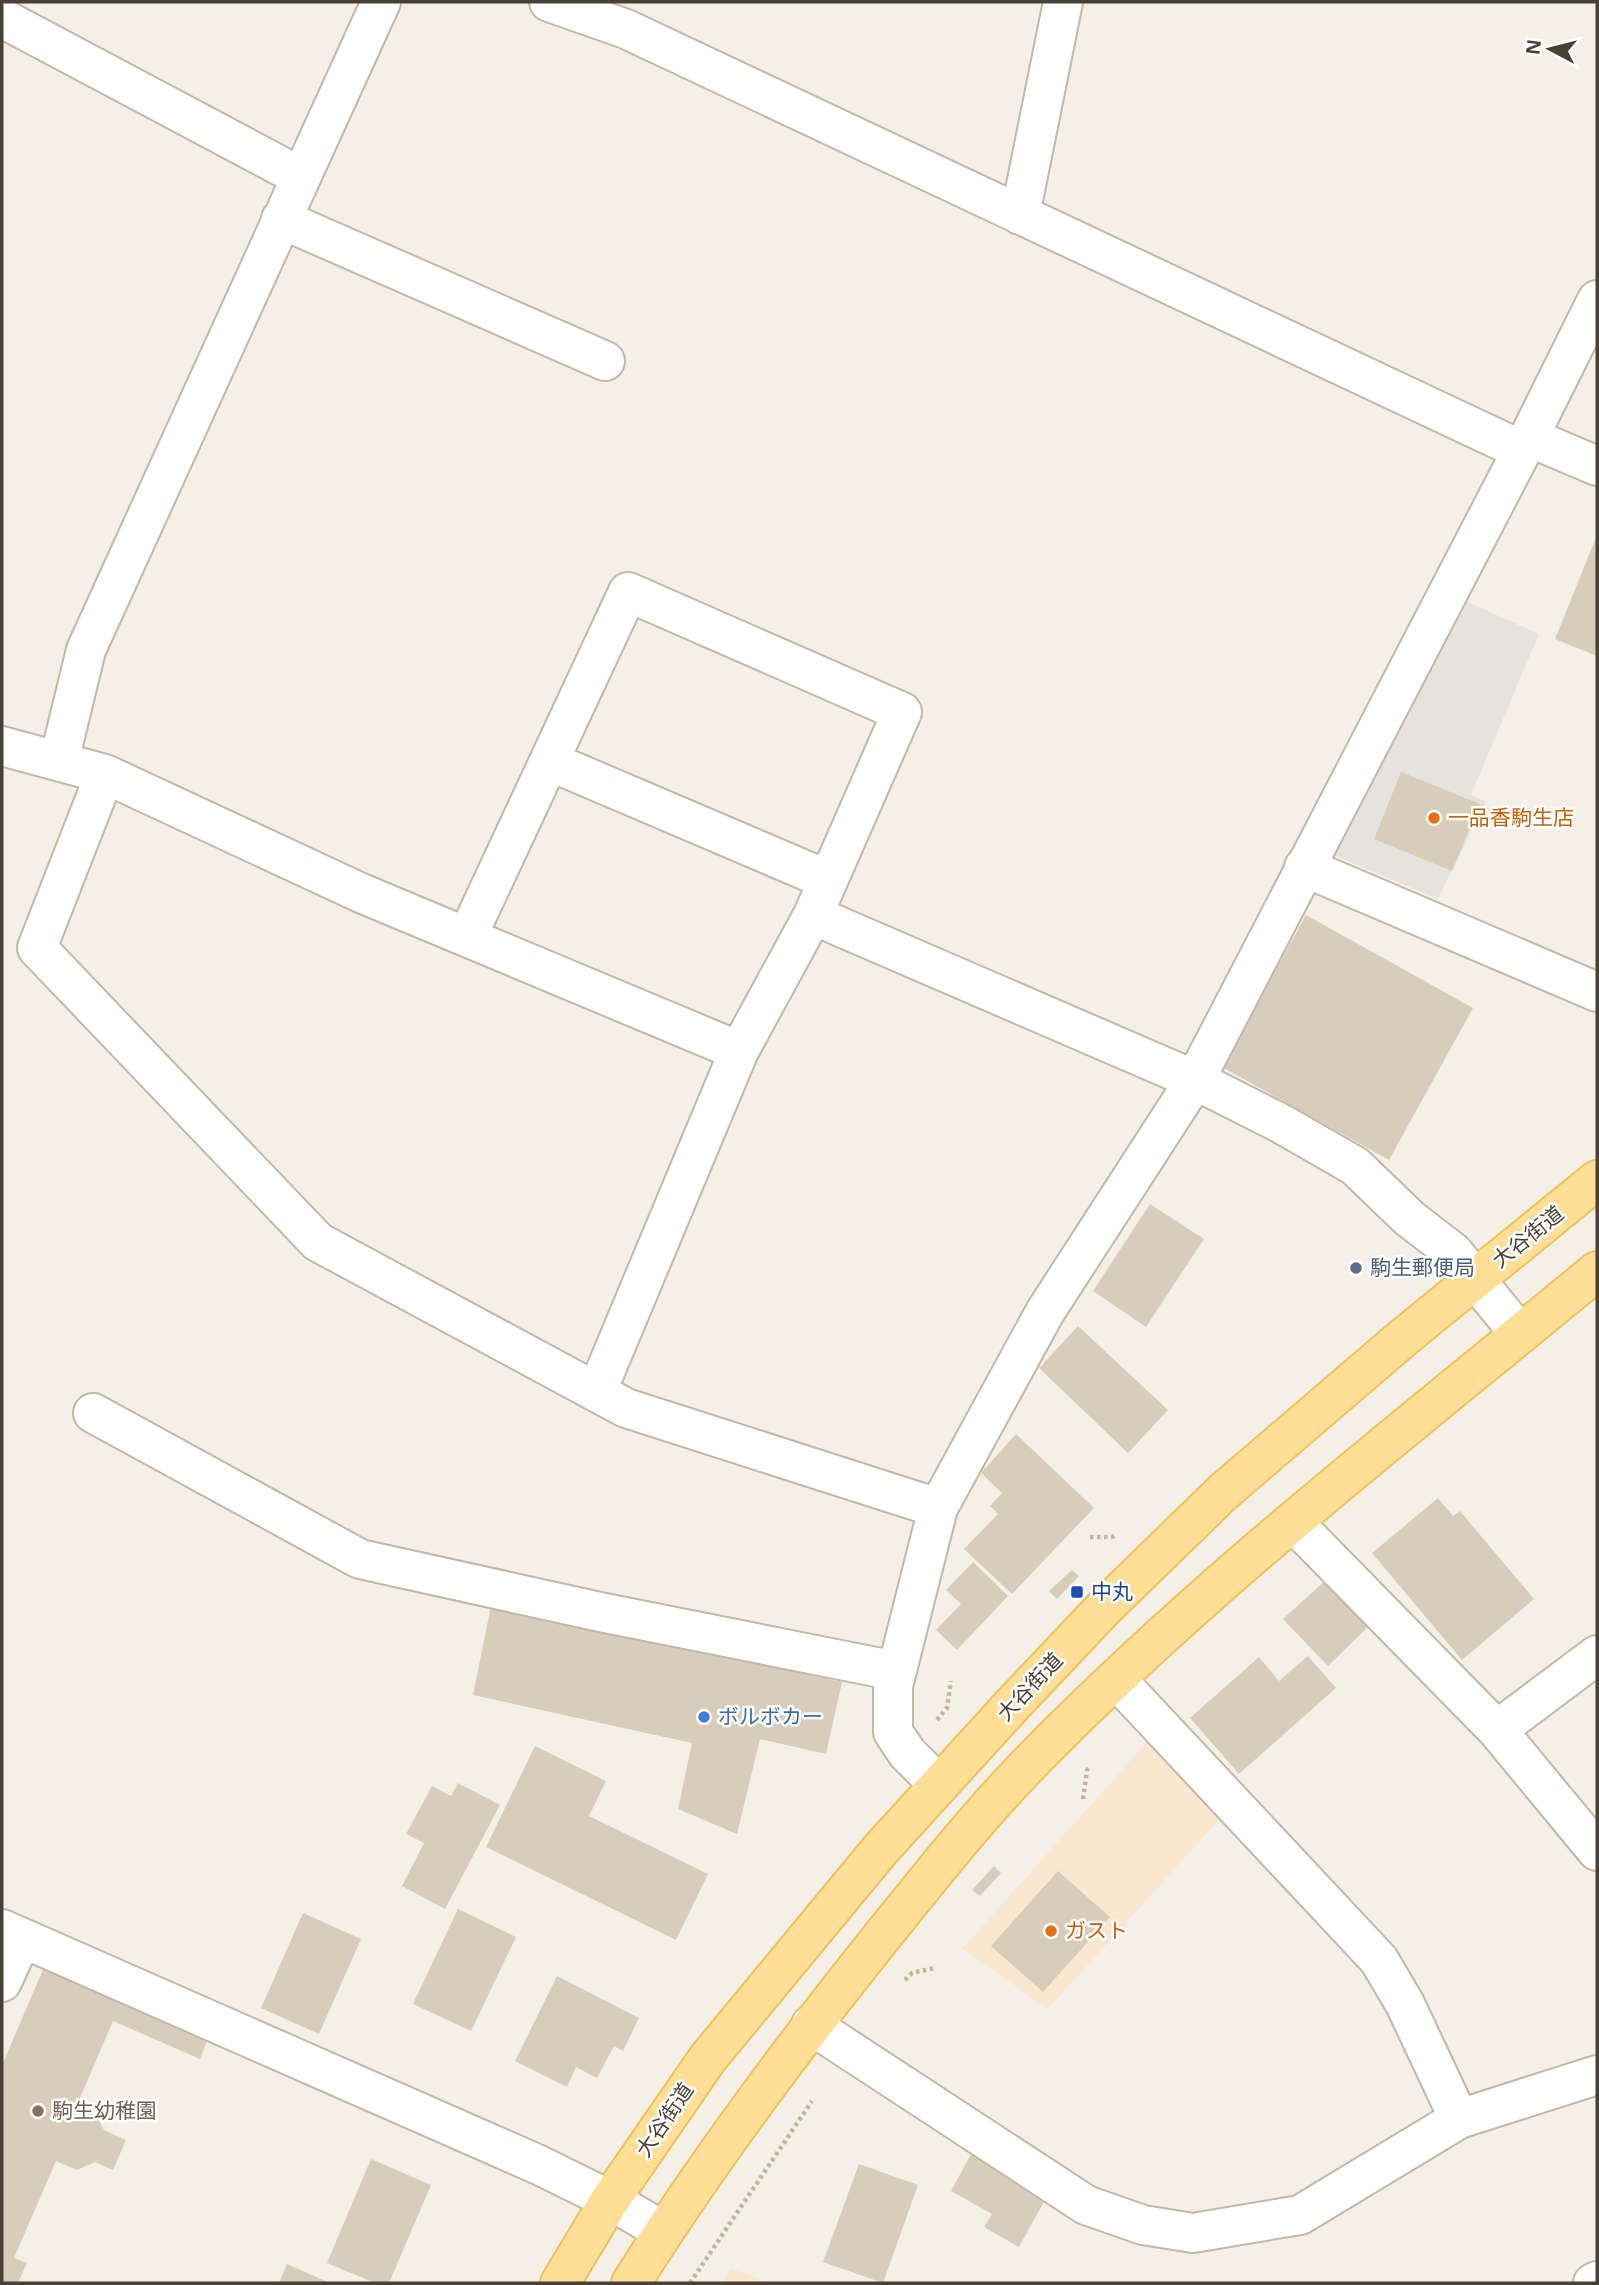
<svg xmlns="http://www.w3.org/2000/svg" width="1599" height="2285" font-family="'Noto Sans','Noto Sans JP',sans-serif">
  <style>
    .commercial { fill: #f9e7d0 }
    .parking { fill: #e6e3df }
    .building { fill: #d8ccbb }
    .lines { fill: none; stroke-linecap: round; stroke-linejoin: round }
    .minor-casing { stroke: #c2b8a8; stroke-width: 42 }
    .tertiary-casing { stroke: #c2b8a8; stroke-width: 42 }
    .primary-casing { stroke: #f0c059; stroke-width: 42 }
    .path { stroke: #c5b498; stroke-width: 4.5; stroke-dasharray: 3.5 3.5; stroke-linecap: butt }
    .minor { stroke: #fff; stroke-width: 38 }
    .tertiary { stroke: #fff; stroke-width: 38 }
    .primary { stroke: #ffdf96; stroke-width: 38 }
    .food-dot { fill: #e8710a; stroke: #fff; stroke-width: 2.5 }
    .service-dot { fill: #5c6f8a; stroke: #fff; stroke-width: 2.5 }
    .transit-dot { fill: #1a4fb4; stroke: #fff; stroke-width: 2.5 }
    .shop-dot { fill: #3f7fe0; stroke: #fff; stroke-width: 2.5 }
    .education-dot { fill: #8d6e63; stroke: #fff; stroke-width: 2.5 }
    .labels { text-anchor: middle; stroke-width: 5; stroke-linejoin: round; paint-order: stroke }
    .food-label { font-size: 21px; fill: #c56008; stroke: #fff; text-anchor: start }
    .street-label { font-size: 21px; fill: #494135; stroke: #fff }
    .service-label { font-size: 21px; fill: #4e5e75; stroke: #fff; text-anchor: start }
    .transit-label { font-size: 21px; fill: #164399; stroke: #fff; text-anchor: start }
    .shop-label { font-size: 21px; fill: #366cbe; stroke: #fff; text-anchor: start }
    .education-label { font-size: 21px; fill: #785e54; stroke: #fff; text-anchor: start }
  </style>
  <rect width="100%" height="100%" fill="#f5f0e7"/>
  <path class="commercial" d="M1155,1733L1227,1811L1048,2009L962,1949Z
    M731,2268L770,2283H722Z"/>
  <path class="parking" d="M1459,598L1539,634L1471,795L1486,802L1438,899L1331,854Z"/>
  <path class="building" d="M1597,535V656L1555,639Z
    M1401,772L1480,804L1452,871L1374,839Z
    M1306,915L1473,1008L1389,1160L1222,1067Z
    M1150,1204L1204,1239L1146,1327L1093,1291Z
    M1078,1326L1168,1410L1128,1453L1039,1368Z
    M1016,1434L1094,1508L1012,1594L964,1549L998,1514L990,1506L1002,1493L981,1473Z
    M1438,1498L1453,1516L1460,1511L1534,1599L1462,1660L1372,1553Z
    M973,1562L1008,1596L957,1650L936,1630L961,1604L946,1590Z
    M1072,1570L1079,1576L1057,1599L1049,1591Z
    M1328,1578L1371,1624L1328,1666L1283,1619Z
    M491,1606L842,1682L826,1754L760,1739L737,1834L678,1809L692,1743L473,1695Z
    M1308,1656L1336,1688L1239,1774L1190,1718L1259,1657L1279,1681Z
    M535,1746L606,1781L589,1816L708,1874L676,1940L486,1847Z
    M458,1783L500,1805L445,1909L402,1886L424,1843L406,1834L432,1786L451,1796Z
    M994,1866L1001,1873L980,1896L972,1890Z
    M1058,1871L1110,1917L1043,1992L991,1946Z
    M458,1909L516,1937L471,2031L413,2004Z
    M303,1913L361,1939L319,2034L261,2008Z
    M45,1965L209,2036L200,2059L113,2021L76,2107L97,2116L104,2130L126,2140L113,2170L95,2162L77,2170L56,2161L14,2258L27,2263L18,2283H2V2065Z
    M557,1976L639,2018L623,2051L614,2046L597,2078L576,2067L567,2087L515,2061Z
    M976,2145L1052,2187L1019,2247L984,2227L992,2214L951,2191Z
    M371,2159L431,2185L389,2283H375L327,2263Z
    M859,2164L918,2185L883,2283L823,2262Z
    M287,2264L330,2283H279Z"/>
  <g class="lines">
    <g class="minor-casing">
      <path id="minor" d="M549,2L626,29L1521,450
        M2,18L301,177
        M1020,215L1063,2
        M281,219L605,361
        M1529,437L1597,466
        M2,746L105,774L361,893L739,1051L813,915L1195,1080L1280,1123L1355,1166L1409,1218L1453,1252L1520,1334
        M59,761L86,650L381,2
        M549,761L828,880
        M105,774L37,948L318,1242L626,1408L938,1508
        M1304,867L1597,992
        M467,937L628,592L902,712L813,915
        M597,1391L739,1051
        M93,1413L360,1559L600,1612L896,1671
        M1293,1522L1497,1730L1597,1851
        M1116,1679L1379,1960L1405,2004L1459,2119
        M1497,1730L1597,1655
        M2,1929L539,2165L610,2200L663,2231
        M2,1982L22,1938
        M811,2025L1086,2205L1143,2225L1193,2233L1300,2215L1459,2119L1597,2075
        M1593,2283L1597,2281"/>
    </g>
    <g class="tertiary-casing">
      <path id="tertiary" d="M939,1785L907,1753L893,1732V1686L938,1508L1045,1312L1195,1080L1529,437L1597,300"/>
    </g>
    <g class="primary-casing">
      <path id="primary" d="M560,2283L610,2200L708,2058L880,1850L1013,1704L1103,1609L1222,1493L1404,1337L1597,1180
        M631,2283C707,2162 794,2046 884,1934C930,1877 975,1820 1026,1767C1202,1586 1403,1431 1597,1271"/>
    </g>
    <path class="path" d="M1090,1537H1112L1116,1534
      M937,1720L947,1708L951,1681
      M1083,1799L1087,1770L1091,1766
      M905,1980L912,1973L934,1968
      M690,2283L812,2101"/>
    <use href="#minor" class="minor"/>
    <use href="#tertiary" class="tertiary"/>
    <use href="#primary" class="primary"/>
  </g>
  <g class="food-dot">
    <circle cx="1434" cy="818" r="7"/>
    <circle cx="1051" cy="1931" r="7"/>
  </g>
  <circle class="service-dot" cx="1356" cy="1268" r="7"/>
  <rect class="transit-dot" x="1070" y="1585" width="14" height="14" rx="3.5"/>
  <circle class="shop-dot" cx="704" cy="1717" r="7"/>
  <circle class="education-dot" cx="38" cy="2111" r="7"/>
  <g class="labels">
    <g class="food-label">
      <text x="1448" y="825">一品香駒生店</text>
      <text x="1065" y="1938">ガスト</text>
    </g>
    <g class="street-label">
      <text transform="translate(1528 1237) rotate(-39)" y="7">大谷街道</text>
      <text transform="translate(1030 1687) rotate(-47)" y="7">大谷街道</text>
      <text transform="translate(665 2120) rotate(-56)" y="7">大谷街道</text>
    </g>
    <g class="service-label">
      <text x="1370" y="1275">駒生郵便局</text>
    </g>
    <g class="transit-label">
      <text x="1091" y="1599">中丸</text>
    </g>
    <g class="shop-label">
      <text x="718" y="1724">ボルボカー</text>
    </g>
    <g class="education-label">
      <text x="52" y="2118">駒生幼稚園</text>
    </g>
  </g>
  <rect width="1599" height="2285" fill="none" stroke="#494135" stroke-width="7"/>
  <g transform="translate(1550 49) rotate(277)" stroke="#ffffff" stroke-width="5" paint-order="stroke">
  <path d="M0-5L12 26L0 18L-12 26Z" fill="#494135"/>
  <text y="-10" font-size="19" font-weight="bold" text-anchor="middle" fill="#494135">N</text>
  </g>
</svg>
